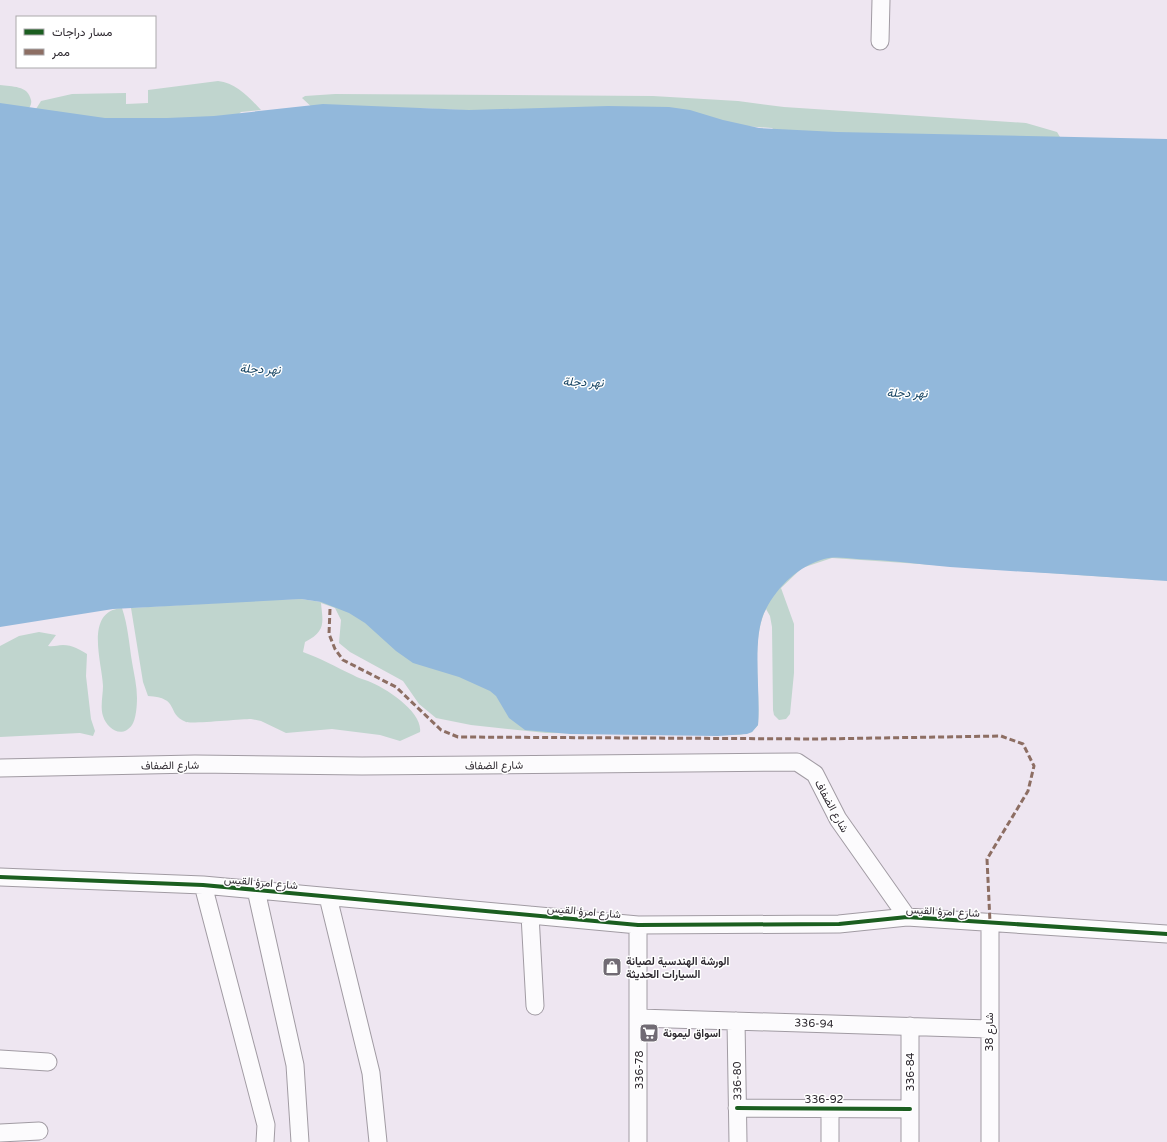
<svg xmlns="http://www.w3.org/2000/svg" width="1167" height="1142" font-family="'Varela Round',Vazirmatn,sans-serif">
  <style>
    .green { fill: #c0d5ce }
    .water { fill: #92b8db }
    .lines { fill: none; stroke-linecap: round; stroke-linejoin: round }
    .minor-casing { stroke: #a19ba3; stroke-width: 19 }
    .minor { stroke: #fcfbfd; stroke-width: 17 }
    .quiet { stroke: #8d6e63; stroke-width: 3; stroke-dasharray: 6 3; stroke-linecap: butt }
    .cycleway-casing { stroke: #fff; stroke-width: 6 }
    .cycleway { stroke: #1b5e20; stroke-width: 4 }
    .labels { text-anchor: middle; stroke-width: 3; stroke-linejoin: round; paint-order: stroke }
    .street-label { font-size: 11px; fill: #2e2930; stroke: #fff }
    .poi-label { font-size: 11px; font-weight: bold; fill: #2e2930; stroke: #fff; text-anchor: start }
    .water-label { font-size: 12px; font-style: italic; fill: #144261; stroke: #fff }
  </style>
  <rect width="100%" height="100%" fill="#eee6f1"/>
  <path class="green" d="M218,81C236,83 249,97 261,110L241,112L233,120H98L36,109L41,101L72,94L126,93V104L148,103V90Z
    M0,85C12,87 28,85 31,100C32,104 30,108 27,110C20,115 8,117 0,119Z
    M335,94L653,96L738,101L784,107L1026,123L1057,132L1060,137V143L779,134L772,128L586,115L415,108L409,112L316,111L302,98L305,96Z
    M685,543L1167,581L832,558L802,568L781,588L794,624V673L790,714L786,719L779,720L774,715L773,710L772,627L770,616L766,609C750,641 761,689 758,725L752,732L739,735L546,733L471,725L436,718L419,704L403,681L350,652L339,643L341,620L335,608L321,603C323,623 326,631 305,642L303,652C320,658 336,667 353,675C358,678 363,679 368,681C386,688 423,712 420,732L400,741L380,735L332,729L286,733L261,721L251,719C242,719 192,724 186,722C165,713 181,698 148,696L143,682L131,608L263,600L301,599L321,602Z
    M122,608C128,626 129,643 132,662C134,674 137,686 137,698C137,706 136,719 132,725C122,739 107,729 103,716C100,707 103,695 103,686C102,662 84,611 122,608Z
    M39,632L56,635L48,646C54,647 57,645 63,645C72,645 81,650 87,654L86,676L91,719L95,731L93,736L80,733L0,737V646L19,636Z"/>
  <path class="water" d="M0,103L105,118H167L214,116L323,104L469,110L608,106L669,107L690,110L723,120L759,128L837,132L1167,139V581C1095,576 1022,572 950,567C919,564 888,560 857,559C846,558 835,556 824,559C799,566 778,586 766,609C751,635 761,693 758,725L752,732L747,734L718,736L570,734L525,730L509,718L496,696L490,691L459,677L413,663L396,651L365,623L349,613L321,602L301,599L113,609L0,627Z"/>
  <g class="lines">
    <g class="minor-casing">
      <path id="minor" d="M880,41L881,0
        M0,768L195,764L362,766L797,762L815,774L838,819L907,917
        M0,877L203,885L638,925L839,924L907,917L1167,934
        M203,885L266,1125L265,1142
        M256,890L295,1065L300,1142
        M328,897L371,1073L378,1142
        M530,915L535,1006
        M990,922V1142
        M639,1018L989,1029
        M736,1021L738,1142
        M0,1059L48,1062
        M737,1108L910,1109
        M0,1133L39,1131
        M638,1142V925
        M830,1142V1109
        M910,1142V1026"/>
    </g>
    <use href="#minor" class="minor"/>
    <path class="quiet" d="M330,609L329,634L335,649L343,660L396,687L441,730L458,737L818,739L1001,736L1023,744L1034,766L1028,791L987,859L990,922"/>
    <g class="cycleway-casing">
      <path id="cycleway" d="M0,877L203,885L638,925L839,924L907,917L1167,934
        M737,1108L910,1109"/>
    </g>
    <use href="#cycleway" class="cycleway"/>
  </g>
  <defs>
    <g id="shop-square" transform="scale(1)"><rect x="-9" y="-9" width="18" height="18" rx="4" fill="#716b74" stroke="#fff"/><path d="M-5-2.5h2.3a2.7 3.5 0 0 1 5.4 0H5L5.5 6h-11ZM-1.5-2.5h3a1.5 2.3 0 0 0-3 0Z" fill="#fff"/></g>
    <g id="supermarket-square" transform="scale(1)"><rect x="-9" y="-9" width="18" height="18" rx="4" fill="#716b74" stroke="#fff"/><path d="M-6-5.5h2.5l.6 2H6L4.5 2H-2.5L-4.4-4H-6ZM-1.5 3.2a1.3 1.3 0 1 0 .1 0ZM3 3.2a1.3 1.3 0 1 0 .1 0Z" fill="#fff"/></g>
  </defs>
  <g fill-rule="evenodd">
    <use href="#shop-square" x="612" y="967"/>
    <use href="#supermarket-square" x="649" y="1033"/>
  </g>
  <g class="labels">
    <g class="street-label">
      <text transform="translate(170 765) rotate(-1)" y="4">شارع الضفاف</text>
      <text transform="translate(494 765) rotate(-1)" y="4">شارع الضفاف</text>
      <text transform="translate(832 806) rotate(61)" y="4">شارع الضفاف</text>
      <text transform="translate(261 882) rotate(5)" y="4">شارع امرؤ القيس</text>
      <text transform="translate(584 911) rotate(5)" y="4">شارع امرؤ القيس</text>
      <text transform="translate(943 911) rotate(3)" y="4">شارع امرؤ القيس</text>
      <text transform="translate(814 1023) rotate(2)" y="4">336-94</text>
      <text transform="translate(989 1032) rotate(-90)" y="4">شارع 38</text>
      <text transform="translate(639 1070) rotate(-90)" y="4">336-78</text>
      <text transform="translate(910 1072) rotate(-90)" y="4">336-84</text>
      <text transform="translate(737 1081) rotate(-91)" y="4">336-80</text>
      <text x="824" y="1103">336-92</text>
    </g>
    <g class="poi-label">
      <text x="626" y="965">الورشة الهندسية لصيانة<tspan x="626" dy="13">السيارات الحديثة</tspan></text>
      <text x="663" y="1037">اسواق ليمونة</text>
    </g>
    <g class="water-label">
      <text transform="translate(260 369) rotate(2)" y="4">نهر دجلة</text>
      <text transform="translate(583 382) rotate(2)" y="4">نهر دجلة</text>
      <text transform="translate(907 393) rotate(1)" y="4">نهر دجلة</text>
    </g>
  </g>
  <rect x="16" y="16" width="140" height="52" fill="#ffffff" stroke="#aba9ac"/>
  <rect x="24" y="29" width="20" height="6" fill="#1b5e20" stroke="#aba9ac"/>
  <text x="52" y="36" font-size="12" fill="#2e2930">مسار دراجات</text>
  <rect x="24" y="49" width="20" height="6" fill="#8d6e63" stroke="#aba9ac"/>
  <text x="52" y="56" font-size="12" fill="#2e2930">ممر</text>
</svg>
